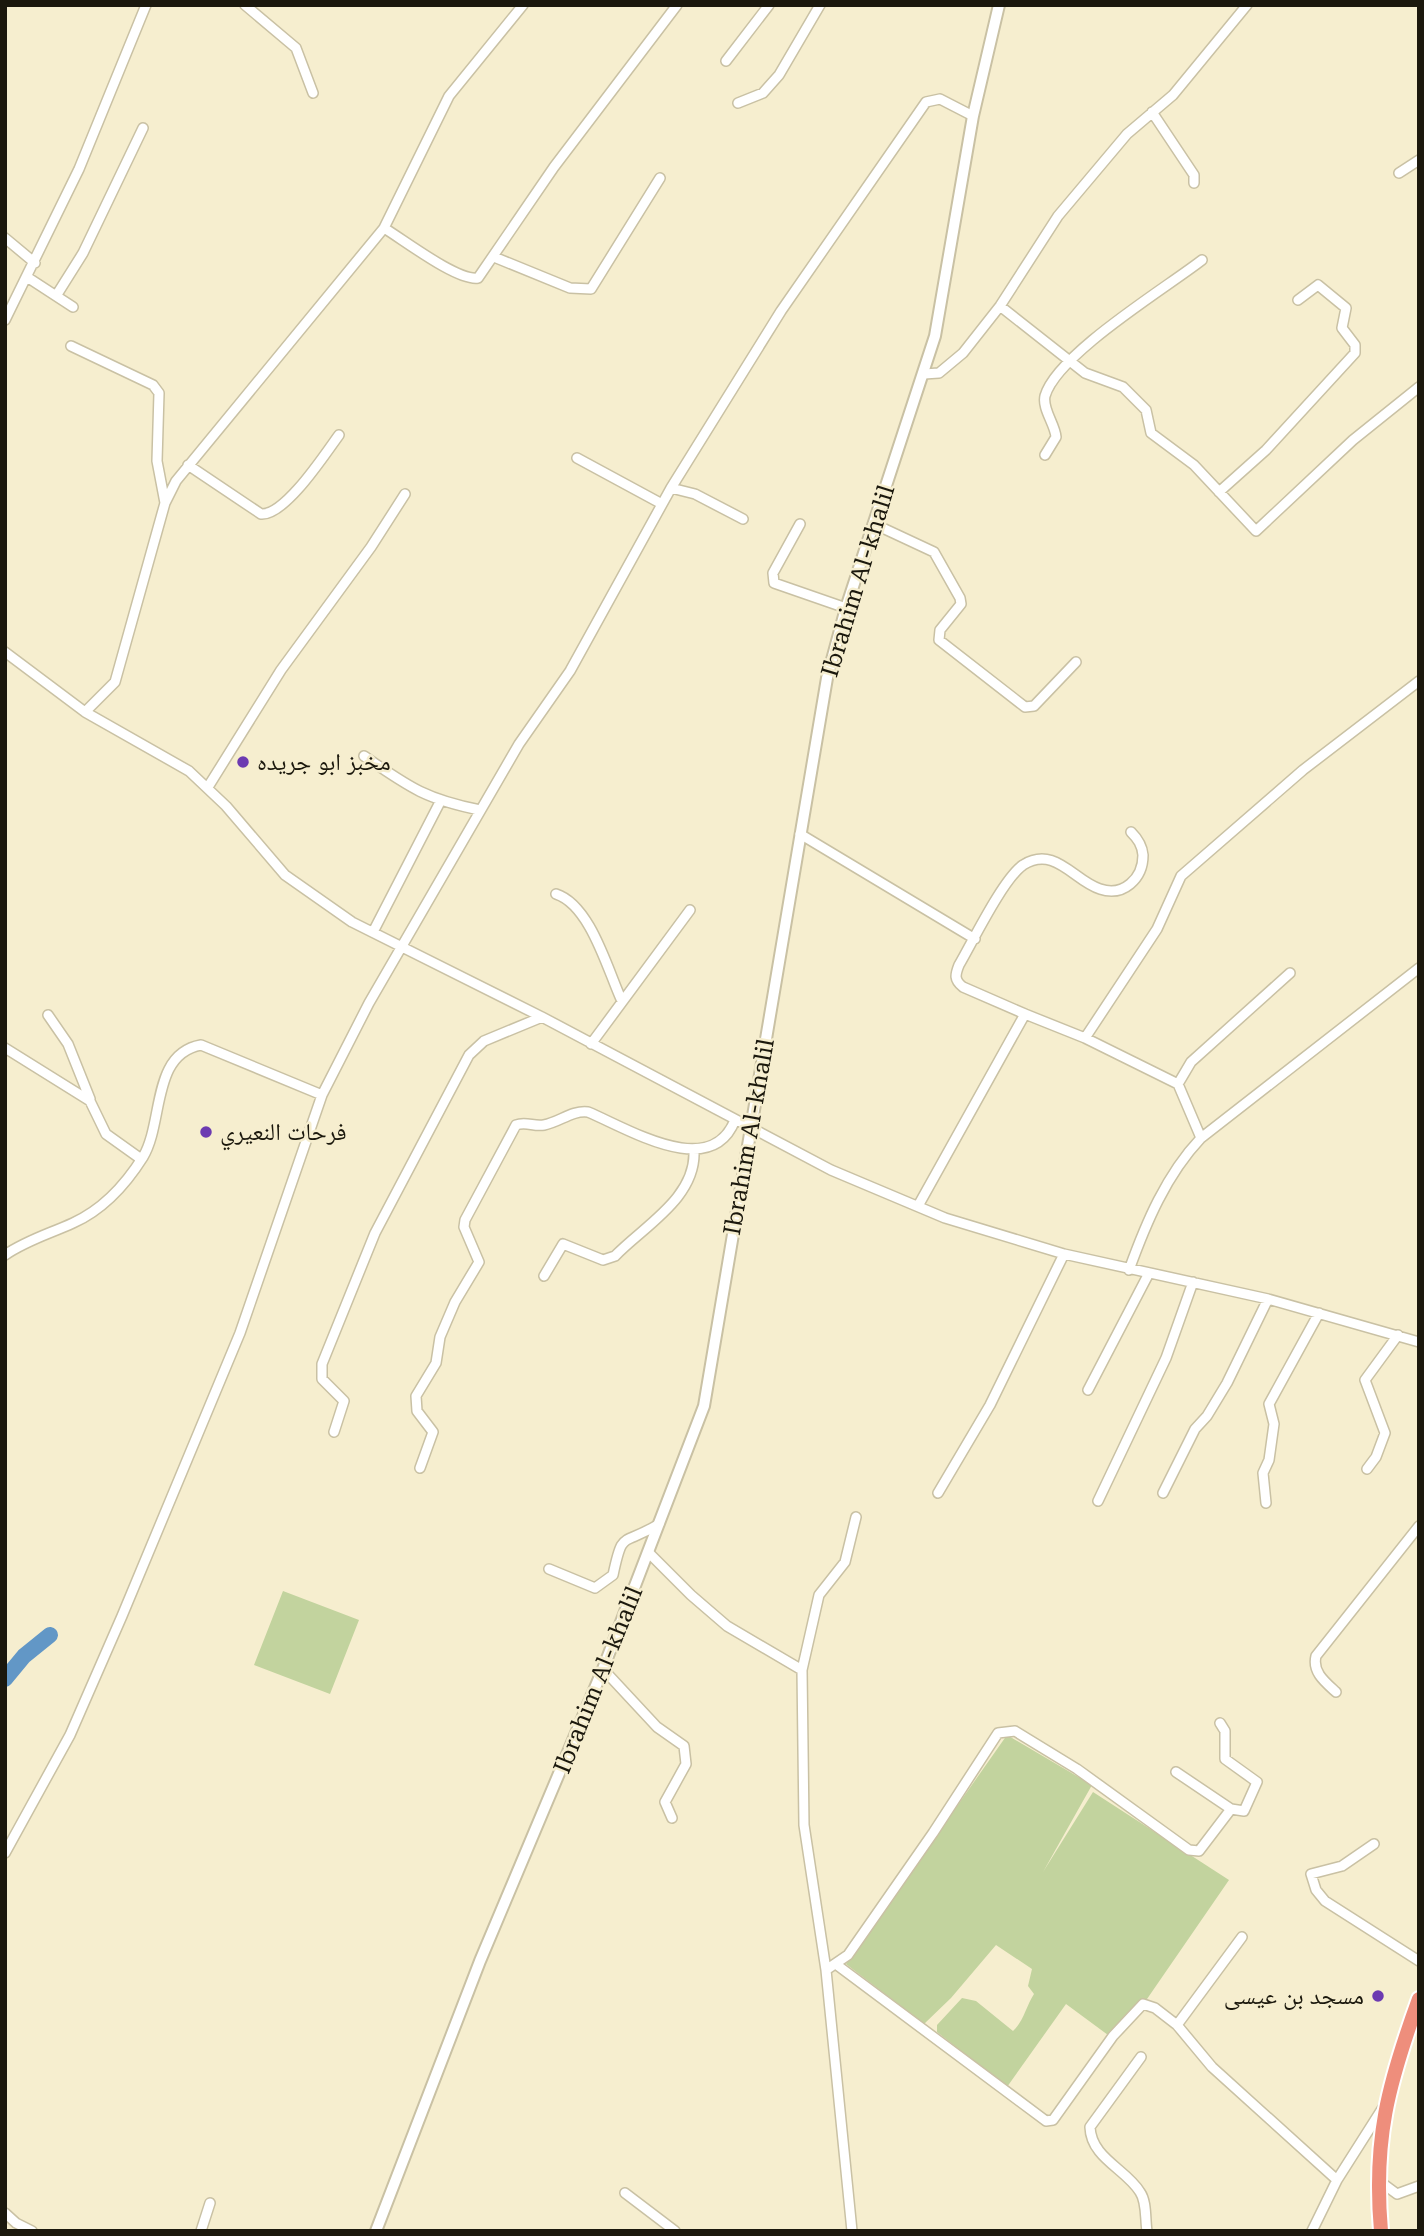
<svg xmlns="http://www.w3.org/2000/svg" width="1424" height="2236" font-family="'Roboto Serif','Noto Naskh Arabic',serif">
  <style>
    .green { fill: #c2d39e }
    .lines { fill: none; stroke-linecap: round; stroke-linejoin: round }
    .river { stroke: #6297c6; stroke-width: 16 }
    .minor-casing { stroke: #c9c1a4; stroke-width: 12 }
    .tertiary-casing { stroke: #c9c1a4; stroke-width: 14 }
    .trunk-casing { stroke: #fff; stroke-width: 18 }
    .minor { stroke: #fff; stroke-width: 9 }
    .tertiary { stroke: #fff; stroke-width: 10 }
    .trunk { stroke: #ee8e7c; stroke-width: 14 }
    .poi-dot { fill: #6c3ab1; stroke: #f6eecf; stroke-width: 2.5 }
    .labels { text-anchor: middle; stroke-width: 5; stroke-linejoin: round; paint-order: stroke }
    .street-label { font-size: 24px; fill: #1b180d; stroke: #f6eecf }
    .poi-label { font-size: 24px; fill: #1b180d; stroke: #f6eecf; text-anchor: start }
  </style>
  <rect width="100%" height="100%" fill="#f6eecf"/>
  <path class="green" d="M283,1591L359,1620L330,1694L254,1665Z
    M1007,1735L1092,1785L1043,1872L1093,1792L1229,1880L1147,1999L1108,2035L1066,2004L1007,2087L937,2032V2025L962,1998L976,2001L1013,2031C1024,2021 1026,2006 1034,1994L1028,1986L1032,1969L996,1945L951,1998L924,2024L846,1964Z"/>
  <g class="lines">
    <path class="river" d="M5,1679L24,1656L50,1635"/>
    <g class="minor-casing">
      <path id="minor" d="M245,5L296,48L313,93
        M726,61L769,5
        M738,103L763,93L779,75L820,5
        M1152,112L1194,175V183
        M1399,173L1419,160
        M384,228C404,240 457,281 478,278L554,167L677,5
        M5,238L35,263
        M494,257L570,288L591,289L660,178
        M27,277L73,307
        M56,296L83,253L143,128
        M1000,306L1085,373L1123,387L1146,410L1151,433L1194,465L1256,531L1353,440L1419,387
        M5,320L79,169L146,5
        M71,346L153,385L159,393L157,461L165,503
        M924,374L939,373L963,353L1000,306L1058,216L1127,134L1173,95L1247,5
        M1045,455L1056,437C1055,424 1042,409 1045,396C1057,354 1166,288 1202,260
        M577,458L662,504
        M188,465L261,514C285,516 325,454 339,435
        M671,488L695,494L743,519
        M1219,492L1266,450L1355,353V345L1342,328L1346,308L1318,285L1298,300
        M800,524L773,573L774,583L846,608
        M874,524L934,552L960,598L961,604L940,630L939,640L1025,707L1034,706L1076,662
        M5,652L85,712L189,771L226,806L285,875L352,922L542,1017L831,1170L945,1218L1064,1254L1268,1299L1419,1342
        M85,712L115,682L165,503L176,481L384,228L449,96L523,5
        M364,756C409,787 425,799 480,810
        M208,787L281,670L371,547L405,494
        M800,834L975,939
        M556,894C590,905 607,968 621,999
        M373,932L440,802
        M1025,1014L1085,1038L1157,929L1181,876L1303,770L1419,681
        M48,1015L68,1044L90,1099
        M1085,1038L1178,1084
        M591,1044L690,910
        M5,1048L90,1101L106,1134L141,1159
        M1201,1138L1178,1084L1191,1062L1290,973
        M918,1206L1025,1014L963,987C954,980 955,975 959,965C973,941 1003,879 1023,865C1055,845 1074,881 1100,889C1123,897 1143,879 1143,855C1142,845 1138,839 1131,832
        M5,1255C27,1240 49,1234 73,1223C102,1210 126,1184 143,1157C164,1122 151,1054 201,1045L322,1095
        M1129,1270C1146,1223 1166,1175 1201,1138L1419,968
        M544,1276L563,1244L603,1260L615,1256C644,1226 696,1198 694,1151
        M1088,1390L1148,1275
        M334,1432L344,1401L322,1379V1364L375,1233L469,1055L484,1041L542,1017
        M420,1468L433,1432L417,1411L416,1396L436,1363L440,1337L455,1302L479,1262L464,1227L465,1220L516,1125C526,1121 534,1127 544,1125C560,1122 572,1110 588,1112C629,1129 711,1181 735,1120
        M1367,1469L1376,1457L1385,1433L1365,1380L1398,1335
        M938,1493L990,1405L1064,1254
        M1163,1493L1195,1429L1207,1416L1227,1383L1268,1299
        M1098,1501L1166,1358L1193,1282
        M1266,1503L1263,1473L1269,1460L1274,1424L1269,1404L1319,1313
        M649,1553L691,1595L727,1626L802,1670L804,1825L826,1970L852,2231
        M549,1569L595,1588L613,1575C623,1528 622,1547 659,1524
        M603,1669L657,1727L684,1746L686,1764L665,1802L672,1818
        M802,1670L819,1595L845,1562L856,1517
        M1336,1692C1325,1682 1312,1672 1316,1656L1419,1526
        M1220,1723L1225,1731V1759L1257,1782L1244,1811L1231,1809
        M1374,1844L1342,1866L1311,1874L1316,1890L1325,1901L1419,1961
        M5,1853L70,1735L122,1616L240,1333L322,1095L369,1003L519,744L570,671L671,488L781,311L926,102L940,99L973,116
        M1242,1937L1177,2025L1212,2067L1337,2180
        M837,1965L1046,2121L1053,2120L1113,2036L1143,2004L1155,2008L1177,2025
        M826,1970L848,1955L933,1833L998,1733L1015,1731L1077,1769L1189,1850L1199,1851L1231,1809L1176,1772
        M1141,2057L1090,2127C1091,2158 1126,2169 1140,2192C1147,2202 1145,2219 1147,2231
        M1378,2180L1397,2194L1419,2186
        M625,2193L675,2231
        M5,2213L16,2223L32,2231
        M201,2231L210,2203
        M1312,2231L1337,2180L1384,2106"/>
    </g>
    <g class="tertiary-casing">
      <path id="tertiary" d="M376,2231L480,1961L603,1669L704,1406L827,678L846,608L935,336L973,116L999,5"/>
    </g>
    <g class="trunk-casing">
      <path id="trunk" d="M1381,2231C1373,2140 1388,2084 1419,1999"/>
    </g>
    <use href="#minor" class="minor"/>
    <use href="#tertiary" class="tertiary"/>
    <use href="#trunk" class="trunk"/>
  </g>
  <g class="poi-dot">
    <circle cx="243" cy="762" r="7"/>
    <circle cx="206" cy="1132" r="7"/>
    <circle cx="1378" cy="1996" r="7"/>
  </g>
  <g class="labels">
    <g class="street-label">
      <text transform="translate(858 581) rotate(-73)" y="8">Ibrahim Al-khalil</text>
      <text transform="translate(749 1137) rotate(-80)" y="8">Ibrahim Al-khalil</text>
      <text transform="translate(598 1680) rotate(-68)" y="8">Ibrahim Al-khalil</text>
    </g>
    <g class="poi-label">
      <text x="257" y="770">مخبز ابو جريده</text>
      <text x="220" y="1140">فرحات النعيري</text>
      <text x="1364" y="2004" text-anchor="end">مسجد بن عيسى</text>
    </g>
  </g>
  <rect width="1424" height="2236" fill="none" stroke="#1b180d" stroke-width="14"/>
</svg>
